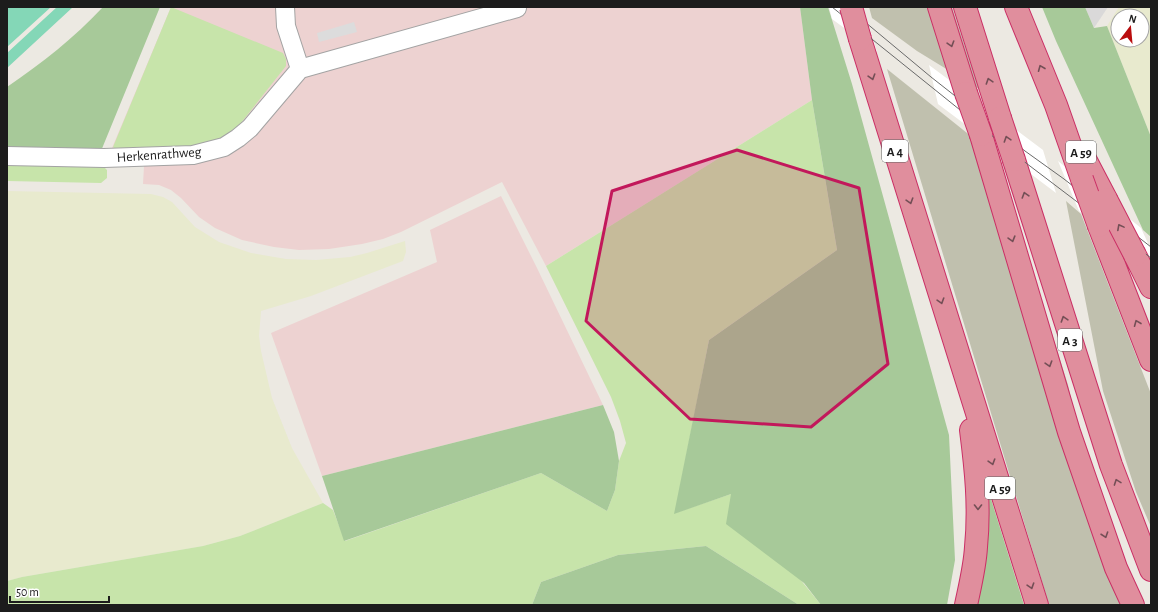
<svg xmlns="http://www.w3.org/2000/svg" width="1158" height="612" font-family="'Alegreya Sans',sans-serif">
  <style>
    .residential { fill: #dad9d9 }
    .commercial { fill: #edd2d1 }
    .construction { fill: #c0c0ae }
    .farmland { fill: #e8eace; fill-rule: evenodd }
    .grass { fill: #c7e4aa }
    .forest { fill: #a7c999 }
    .pitch { fill: #84d7b7 }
    .parking { fill: #dcdcdc }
    .pier { fill: #fff }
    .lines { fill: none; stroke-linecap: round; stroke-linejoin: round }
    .minor-casing { stroke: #a3a3a3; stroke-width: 20 }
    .highway-casing { stroke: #ca2f65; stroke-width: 24 }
    .minor { stroke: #fff; stroke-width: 18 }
    .highway { stroke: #e08e9d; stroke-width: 22 }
    .tram { stroke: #6a6a6a; stroke-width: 1 }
    .highway-bridge-casing { stroke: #ca2f65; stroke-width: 24; stroke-linecap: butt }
    .highway-bridge { stroke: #e08e9d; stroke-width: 22 }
    .oneway { stroke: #744f56 }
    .marked { fill: #c2185b; fill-opacity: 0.2; stroke: #c2185b; stroke-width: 3; stroke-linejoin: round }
    .labels { text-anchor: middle; stroke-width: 3; stroke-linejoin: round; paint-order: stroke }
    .shield { fill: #fff; stroke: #606060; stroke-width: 1 }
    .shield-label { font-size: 13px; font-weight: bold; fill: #1c1c1c }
    .street-label { font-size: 14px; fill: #1c1c1c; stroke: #fff }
  </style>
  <rect width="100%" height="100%" fill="#ece9e2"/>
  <path class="residential" d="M1085,7H1108L1094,28Z"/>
  <path class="commercial" d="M171,7H800L812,100L546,266L502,182L401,232L383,239L362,244L329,249L299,250L274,247L242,240L215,228L199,217L181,198L171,190L159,185L143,184L144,166L112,148Z
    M501,196L537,268L603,405L322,476L271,333L437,262L430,230Z"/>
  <path class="construction" d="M869,7H952L979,89L917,51L872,18Z
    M887,69L997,157L1068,385L1104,547L1126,605H1049Z
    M1066,201L1081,214L1151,394V527L1136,492L1103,391Z"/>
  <path class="farmland" d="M1119,7H1151V137L1107,26ZM1118,16H1142V40H1118Z
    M7,191L151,194L163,197L172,202L195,227L219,242L251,253L286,259L316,260L350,257L367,253L405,241L406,252L403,261L311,296L261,311L259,336L261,351L272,398L292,448L323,503L240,536L203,546L22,577L7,581Z"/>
  <path class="grass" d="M171,7L283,53L286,59V66L237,128L229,136L188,149L118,152L113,147Z
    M812,100L837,250L709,340L675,513L731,494L821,605H799L706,546L618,555L541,582L532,605H7V581L22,577L203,546L240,536L323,503L333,510L345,541L541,473L607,511L615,490L619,461L626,443L620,421L611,397L546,266Z
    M7,159L102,165L107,170V178L101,183L7,181Z"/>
  <path class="forest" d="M103,7H160L101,151L7,148V87C43,62 73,39 103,7Z
    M800,7H828L852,84L949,435L955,560L947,605H821L804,583L726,524L731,494L674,514L709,340L837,250L812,100Z
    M1042,7H1085L1094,28L1107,26L1151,137V237L1143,230L1056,41Z
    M603,405L614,432L619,461L615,490L607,511L541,473L344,541L322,476Z
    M985,497L991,499L1024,605H974Z
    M706,546L799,605H532L541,582L618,555Z"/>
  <path class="pitch" d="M7,7H51L7,47Z
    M57,7H73L7,68V53Z"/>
  <path class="parking" d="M354,22L357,32L319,42L317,33Z"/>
  <path class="pier" d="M829,7H857L865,13L877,52L832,19Z
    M929,65L1043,150L1056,193L938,104Z
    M1058,161L1141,228L1151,250V268L1079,211Z"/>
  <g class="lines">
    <g class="minor-casing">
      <path id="minor" d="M285,7L286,26L300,69
        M7,156L104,158L193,155L224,147L238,138L250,128L300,69L517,8"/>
    </g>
    <g class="highway-casing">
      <path id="highway" d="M939,7L966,93
        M965,7L1000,118
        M1016,7L1056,105L1082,179
        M860,39L1037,605
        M981,135L1069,432L1116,568L1133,605
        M1084,157L1106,199
        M1014,160L1111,465L1151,570
        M1099,226L1151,360
        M1135,255L1151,287
        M966,605C970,586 975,566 976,547C980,507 976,469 971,430"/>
    </g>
    <use href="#minor" class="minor"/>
    <use href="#highway" class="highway"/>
    <path class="tram" d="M832,7L1026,163L1151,258
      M847,7L931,77L1025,151L1064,179L1151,247"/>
    <g class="highway-bridge-casing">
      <path id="highway-bridge" d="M851,7L860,39
        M966,93L981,135
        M1000,118L1014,160
        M1082,179L1099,226
        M1106,199L1135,255"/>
    </g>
    <use href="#highway-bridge" class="highway-bridge"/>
  </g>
  <defs><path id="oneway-chevron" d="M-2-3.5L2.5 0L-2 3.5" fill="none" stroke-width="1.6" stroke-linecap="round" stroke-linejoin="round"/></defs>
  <g class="oneway">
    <use href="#oneway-chevron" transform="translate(951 44) rotate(73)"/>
    <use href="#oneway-chevron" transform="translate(1041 68) rotate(-112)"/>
    <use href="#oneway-chevron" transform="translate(872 77) rotate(73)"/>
    <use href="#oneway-chevron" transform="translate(989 81) rotate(-108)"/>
    <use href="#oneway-chevron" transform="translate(1007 139) rotate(-108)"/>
    <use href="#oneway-chevron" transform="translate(1025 195) rotate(-107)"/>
    <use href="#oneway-chevron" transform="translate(910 201) rotate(73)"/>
    <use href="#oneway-chevron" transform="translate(1120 227) rotate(-118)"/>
    <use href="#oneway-chevron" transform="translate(1012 239) rotate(74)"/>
    <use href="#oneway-chevron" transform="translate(941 301) rotate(73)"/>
    <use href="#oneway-chevron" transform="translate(1064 319) rotate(-108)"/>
    <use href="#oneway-chevron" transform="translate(1137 323) rotate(-112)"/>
    <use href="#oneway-chevron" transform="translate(1049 364) rotate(73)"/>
    <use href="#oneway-chevron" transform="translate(992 462) rotate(73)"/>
    <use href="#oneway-chevron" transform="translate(1117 482) rotate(-110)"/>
    <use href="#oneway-chevron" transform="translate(978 507) rotate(90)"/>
    <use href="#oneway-chevron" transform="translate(1105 535) rotate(71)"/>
    <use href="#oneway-chevron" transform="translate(1031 586) rotate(72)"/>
  </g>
  <path class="marked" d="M737,150L859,188L888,364L811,427L690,419L586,321L612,191Z"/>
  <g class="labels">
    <g class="shield">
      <rect x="882" y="140" width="26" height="22" rx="3"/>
      <rect x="1066" y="141" width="30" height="22" rx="3"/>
      <rect x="1058" y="329" width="24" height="22" rx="3"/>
      <rect x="985" y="477" width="30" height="22" rx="3"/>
    </g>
    <g class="shield-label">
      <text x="895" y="156">A 4</text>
      <text x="1081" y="157">A 59</text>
      <text x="1070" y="345">A 3</text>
      <text x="1000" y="493">A 59</text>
    </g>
    <g class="street-label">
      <text transform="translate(159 154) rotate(-4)" y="5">Herkenrathweg</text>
    </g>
  </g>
  <rect width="1158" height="612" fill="none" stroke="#1c1c1c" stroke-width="16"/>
  <g transform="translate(1130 28) rotate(16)"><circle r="19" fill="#ffffff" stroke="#a4a4a4"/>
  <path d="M0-3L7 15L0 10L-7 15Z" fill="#ba0d0e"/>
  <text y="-6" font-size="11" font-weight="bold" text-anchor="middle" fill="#1c1c1c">N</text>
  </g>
  <path d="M10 596v6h99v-6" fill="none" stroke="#1c1c1c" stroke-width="2"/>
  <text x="16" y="596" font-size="12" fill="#1c1c1c" stroke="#ffffff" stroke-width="3" paint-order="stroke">50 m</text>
</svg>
